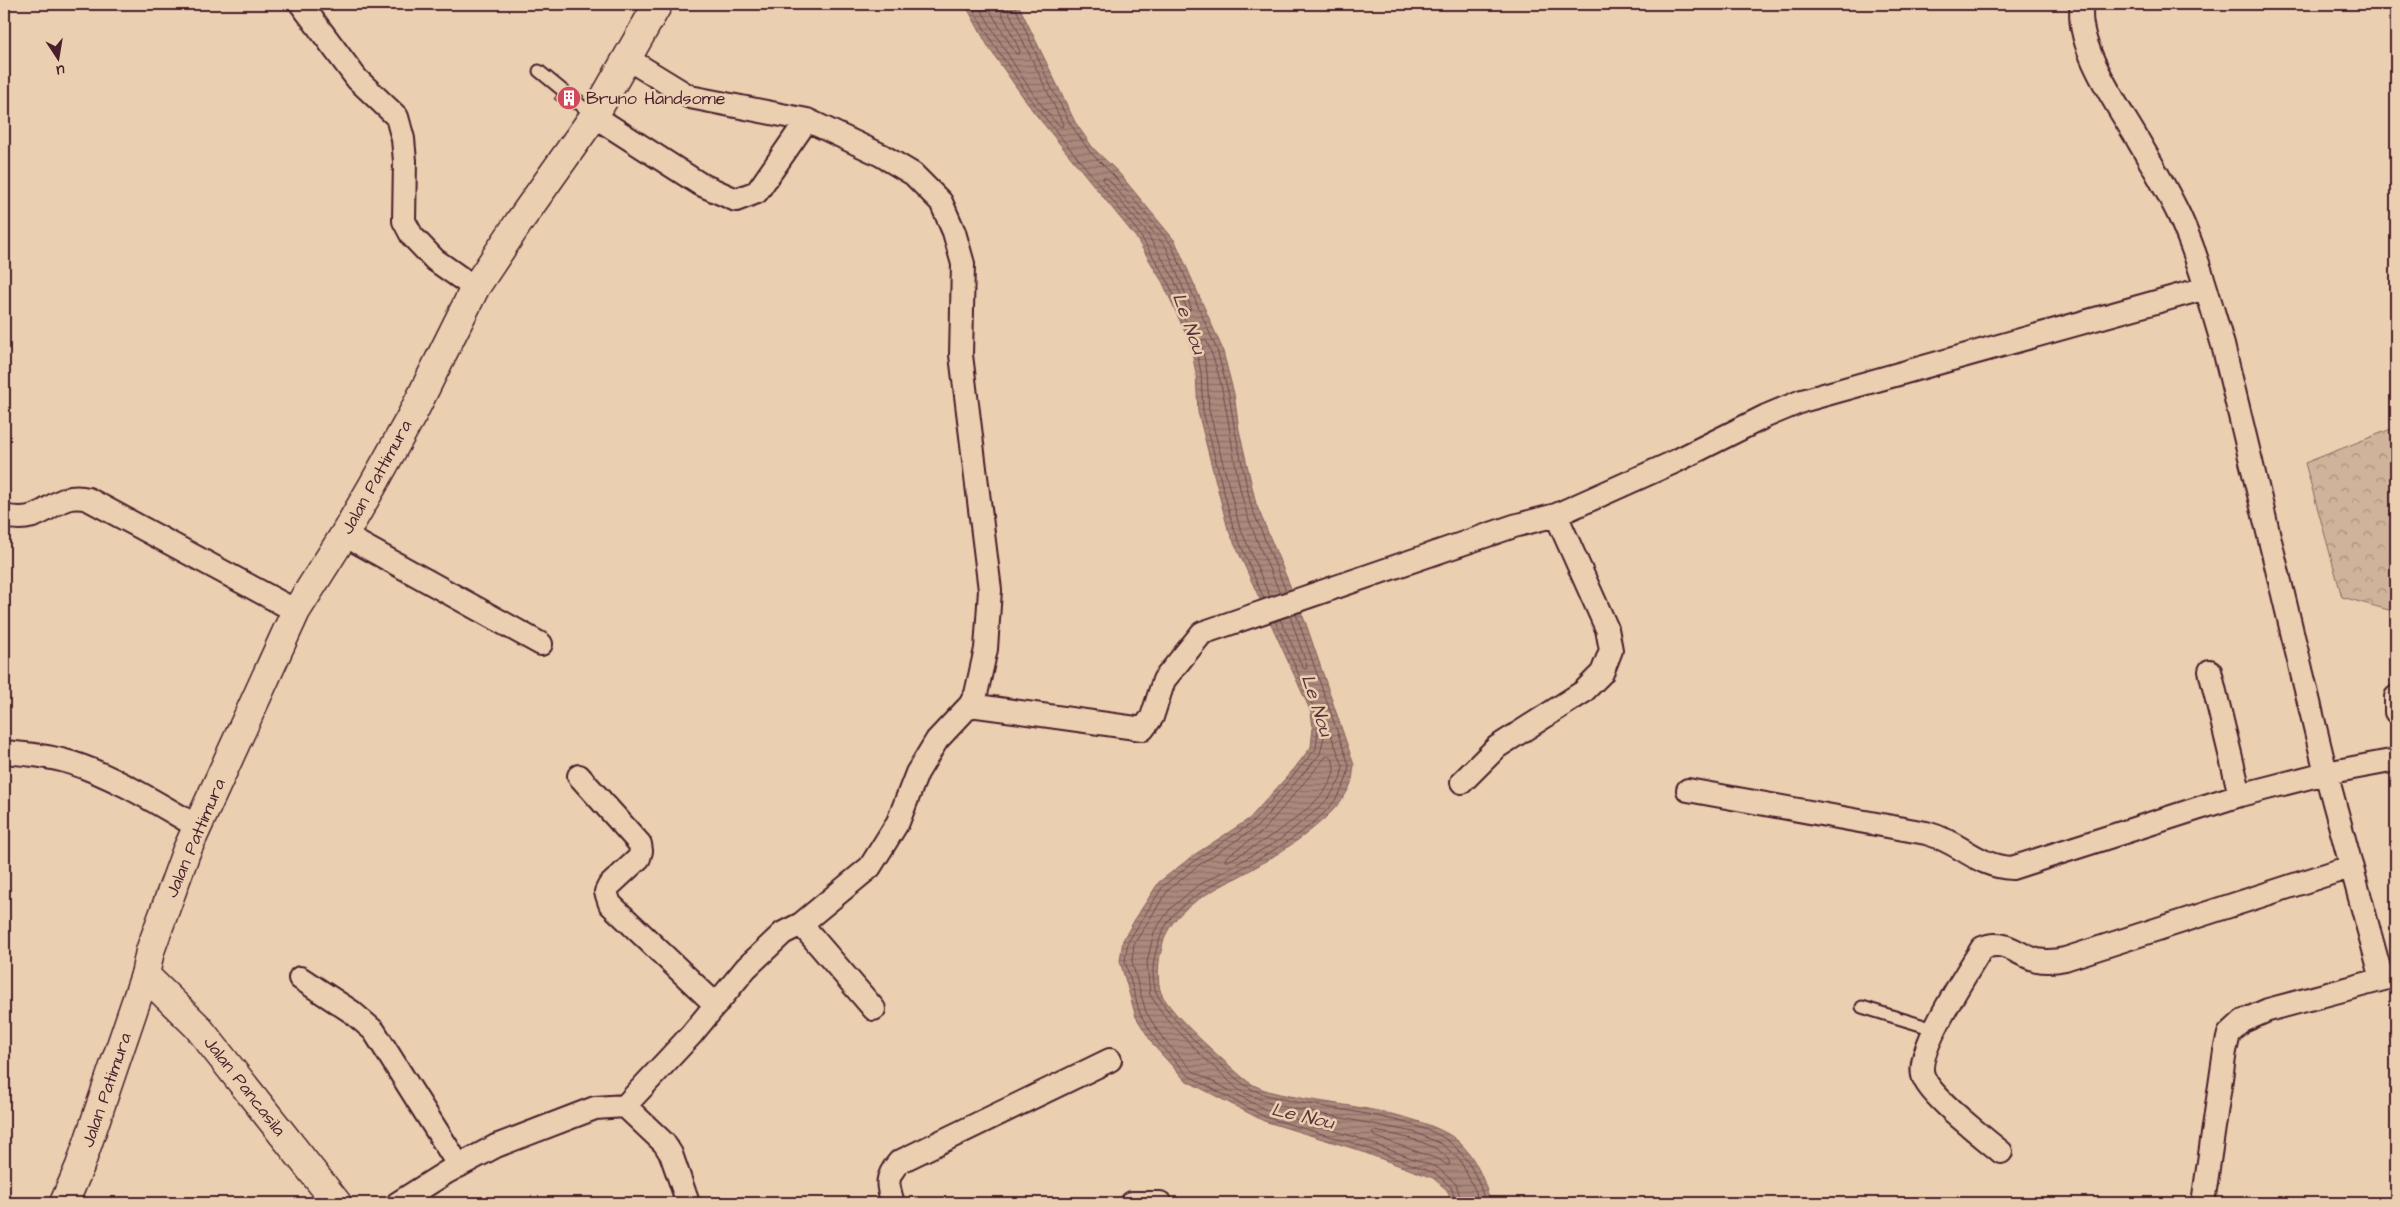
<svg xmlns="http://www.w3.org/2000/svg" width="2400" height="1207" font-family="'Architects Daughter',sans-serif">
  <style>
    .forest { fill: url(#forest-crowns); stroke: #8c6963 }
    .water { fill: url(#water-rules); stroke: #845f5c }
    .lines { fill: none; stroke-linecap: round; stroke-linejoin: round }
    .shore { stroke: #71494b; stroke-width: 1 }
    .building { fill: url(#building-back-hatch); stroke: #4a1f2b }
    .service-casing { stroke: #4a1f2b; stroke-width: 15 }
    .minor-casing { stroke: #4a1f2b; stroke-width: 26 }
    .tertiary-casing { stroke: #4a1f2b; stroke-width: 31 }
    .secondary-casing { stroke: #4a1f2b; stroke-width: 31 }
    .service { stroke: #eacfb1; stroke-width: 11 }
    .minor { stroke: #eacfb1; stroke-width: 22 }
    .tertiary { stroke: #eacfb1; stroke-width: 28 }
    .secondary { stroke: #eacfb1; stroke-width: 28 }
    .labels { text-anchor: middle; stroke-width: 5; stroke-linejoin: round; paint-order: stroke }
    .poi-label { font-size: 18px; fill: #4a1f2b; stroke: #eacfb1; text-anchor: start }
    .street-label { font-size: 18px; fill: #4a1f2b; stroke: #eacfb1 }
    .water-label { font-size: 19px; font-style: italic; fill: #5d343b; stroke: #eacfb1 }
  </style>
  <defs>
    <pattern id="forest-crowns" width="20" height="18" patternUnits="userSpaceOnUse" patternTransform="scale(1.25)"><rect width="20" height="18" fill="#cfb39b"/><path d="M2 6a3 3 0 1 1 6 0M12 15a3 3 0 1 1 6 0" fill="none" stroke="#aa917f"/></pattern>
    <pattern id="water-rules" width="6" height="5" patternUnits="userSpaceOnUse" patternTransform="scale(1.25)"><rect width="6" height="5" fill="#ab897c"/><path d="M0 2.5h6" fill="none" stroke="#8d6f66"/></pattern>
    <pattern id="building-back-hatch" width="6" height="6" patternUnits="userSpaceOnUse" patternTransform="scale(1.25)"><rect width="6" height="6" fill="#bd9e8c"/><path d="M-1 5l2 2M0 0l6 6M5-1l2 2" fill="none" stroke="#9c8073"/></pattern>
  </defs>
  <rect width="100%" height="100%" fill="#eacfb1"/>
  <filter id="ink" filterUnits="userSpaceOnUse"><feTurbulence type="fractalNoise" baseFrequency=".02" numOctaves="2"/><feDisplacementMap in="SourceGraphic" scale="10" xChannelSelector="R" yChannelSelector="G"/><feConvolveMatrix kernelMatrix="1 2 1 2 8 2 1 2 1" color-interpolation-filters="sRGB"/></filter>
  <g filter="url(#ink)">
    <path class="forest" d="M2396,427V612L2342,597L2305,463Z"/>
    <path class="water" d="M965,4H1018L1075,122L1093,148L1118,172L1175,241L1222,348L1234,394L1239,430L1256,504L1306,624L1354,765C1353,771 1353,778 1351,783C1339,819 1268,861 1236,878C1210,892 1176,908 1165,937C1162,943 1162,949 1160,955C1158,966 1157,982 1161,993C1172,1016 1221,1058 1242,1077C1258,1092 1285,1095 1306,1099C1348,1106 1411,1113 1448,1134C1471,1147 1485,1178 1490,1203H1452L1447,1190L1433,1178L1352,1148L1264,1121L1185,1080L1154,1046L1136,1017L1120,961L1123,940L1137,916L1159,882L1194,855L1249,819L1294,769L1311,747L1313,728L1311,712L1228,529L1198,412L1196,373L1190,343L1163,283L1135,236L1033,111L989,48Z"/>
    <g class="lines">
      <path class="shore" d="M970,4L994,45L1037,108L1139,233L1167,280L1195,342L1201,373L1203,411L1233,527L1264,599
        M978,4C989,24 1046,121 1062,127L1063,124L1008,10L1007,4
        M986,4L1016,54H1019L1020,51L1002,14L1000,4
        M1014,4L1049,83L1071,125L1090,152L1114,176L1171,244L1217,350L1229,395L1235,431L1251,506L1286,591
        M1104,177L1109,180L1166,247L1191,307L1190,310L1187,309L1173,277L1145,230L1103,181Z
        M1270,597L1239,525L1209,410L1207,372L1201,341L1203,339L1206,340C1230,392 1229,453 1245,508C1254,537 1268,565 1280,593
        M1296,614L1349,765C1343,835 1220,868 1176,912C1164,924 1159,939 1155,955C1152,966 1152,986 1158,996C1177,1028 1210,1055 1238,1080C1255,1095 1281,1099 1301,1103C1337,1109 1420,1120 1447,1140C1467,1155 1480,1179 1485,1203
        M1280,619L1303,668L1306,669L1307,666L1290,616
        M1275,621L1315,711L1318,728L1316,749L1252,823L1197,859L1163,886L1128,942L1125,961L1140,1014L1158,1043L1189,1076L1265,1117L1353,1143L1435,1173L1451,1187L1456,1203
        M1327,756H1331C1334,763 1335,768 1333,775C1325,806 1255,847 1228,861H1225L1226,857L1262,832Z
        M1375,1131C1395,1135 1443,1142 1450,1164L1447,1165L1440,1160L1374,1136L1372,1133Z
        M1462,1203L1456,1184L1438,1168L1355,1137L1268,1111L1193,1071L1163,1039L1146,1012L1136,977L1132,961L1134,944L1168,890L1200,864L1257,827L1320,754L1326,728L1329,730L1343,766L1340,780L1330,796L1318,809L1278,841L1197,886L1170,909L1154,932L1147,962L1150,995L1166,1018L1202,1056L1240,1091L1275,1105L1414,1132L1442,1144L1460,1160L1476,1192L1478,1203"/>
    </g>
    <path class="building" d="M564,85L584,96L573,110L554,99Z"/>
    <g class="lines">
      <g class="service-casing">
        <path id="service" d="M539,71L594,116
          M1862,1007L1934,1029"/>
      </g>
      <g class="minor-casing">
        <path id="minor" d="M301,4L357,79L397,117L403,139L405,161L404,221L412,236L435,260L475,288
          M2082,4C2074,45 2119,107 2139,142C2153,166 2167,190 2179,215C2198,256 2210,302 2223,345L2326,773L2382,979
          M594,116L700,184L736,200L757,192L807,120
          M4,516C48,527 51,490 88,499L296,611
          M344,535L541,644
          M2210,671L2240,795
          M2396,697V712
          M970,705L1143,729L1152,717L1164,680L1202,633L1514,526L1556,515L1672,463L1766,416L1802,401L2206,288
          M4,752C27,754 50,756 72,763C116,777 158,804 198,827
          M579,776L640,844L641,851L639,858L609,886L606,892L610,904L716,1005
          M1462,782L1497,747L1583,692L1602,673L1611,650L1607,629L1556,515
          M1688,790L1926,833C1961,842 1975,866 2012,868L2240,795L2326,773L2396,760
          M801,924L874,1009
          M300,978L352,1012L374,1031L459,1166
          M625,1106L664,1143L671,1154L688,1203
          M2001,1152C1982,1136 1933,1099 1924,1078C1912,1054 1968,972 1982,948C2004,938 2017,955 2037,960C2047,962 2056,961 2065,959L2350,867
          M398,1203L447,1172L496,1146L595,1108L625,1106L691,1035L746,968L783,933L801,924L870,867L898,822L917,773L937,740L970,705L976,694L986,649L990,590L961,355L963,264L954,232L941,202L913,174L881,155L807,120L690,97L628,59
          M893,1203C887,1184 885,1178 899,1162L1110,1060
          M1132,1203H1160
          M2203,1203L2225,1051L2229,1034L2243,1021L2268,1010L2395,976"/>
      </g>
      <g class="tertiary-casing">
        <path id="tertiary" d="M145,975L197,1026L337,1203"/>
      </g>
      <g class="secondary-casing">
        <path id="secondary" d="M64,1203L80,1166L145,975L150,951L186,852L296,611L344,535L373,485L412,415L475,288L519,222L594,116L658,4"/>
      </g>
      <use href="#service" class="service"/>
      <use href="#minor" class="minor"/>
      <use href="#tertiary" class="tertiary"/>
      <use href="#secondary" class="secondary"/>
    </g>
  </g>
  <defs>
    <g id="building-disc" transform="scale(1.25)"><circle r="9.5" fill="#d1495b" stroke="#eacfb1"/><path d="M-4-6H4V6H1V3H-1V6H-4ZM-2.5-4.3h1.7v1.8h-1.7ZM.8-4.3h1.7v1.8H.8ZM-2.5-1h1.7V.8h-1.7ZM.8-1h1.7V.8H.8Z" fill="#fff"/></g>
  </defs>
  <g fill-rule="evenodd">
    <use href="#building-disc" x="569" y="98"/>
  </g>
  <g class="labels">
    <g class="poi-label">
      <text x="586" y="104">Bruno Handsome</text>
    </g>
    <g class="street-label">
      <text transform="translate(376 477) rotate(-61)" y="6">Jalan Pattimura</text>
      <text transform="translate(195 838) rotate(-67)" y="6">Jalan Pattimura</text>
      <text transform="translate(245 1086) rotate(52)" y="6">Jalan Pancasila</text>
      <text transform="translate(106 1090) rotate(-71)" y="6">Jalan Patimura</text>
    </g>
    <g class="water-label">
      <text transform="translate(1190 323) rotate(70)" y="7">Le Nou</text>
      <text transform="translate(1318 705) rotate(72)" y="7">Le Nou</text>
      <text transform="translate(1303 1115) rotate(13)" y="7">Le Nou</text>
    </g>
  </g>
  <rect width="2400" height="1207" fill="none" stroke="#eacfb1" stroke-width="20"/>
  <rect x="10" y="10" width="2380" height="1187" fill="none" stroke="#4a1f2b" stroke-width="2" filter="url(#ink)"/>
  <g transform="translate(58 58) rotate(168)" stroke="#eacfb1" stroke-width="4" paint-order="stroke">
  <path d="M0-4L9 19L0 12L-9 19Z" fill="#4a1f2b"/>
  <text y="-8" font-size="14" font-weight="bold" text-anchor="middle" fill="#4a1f2b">U</text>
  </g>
</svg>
